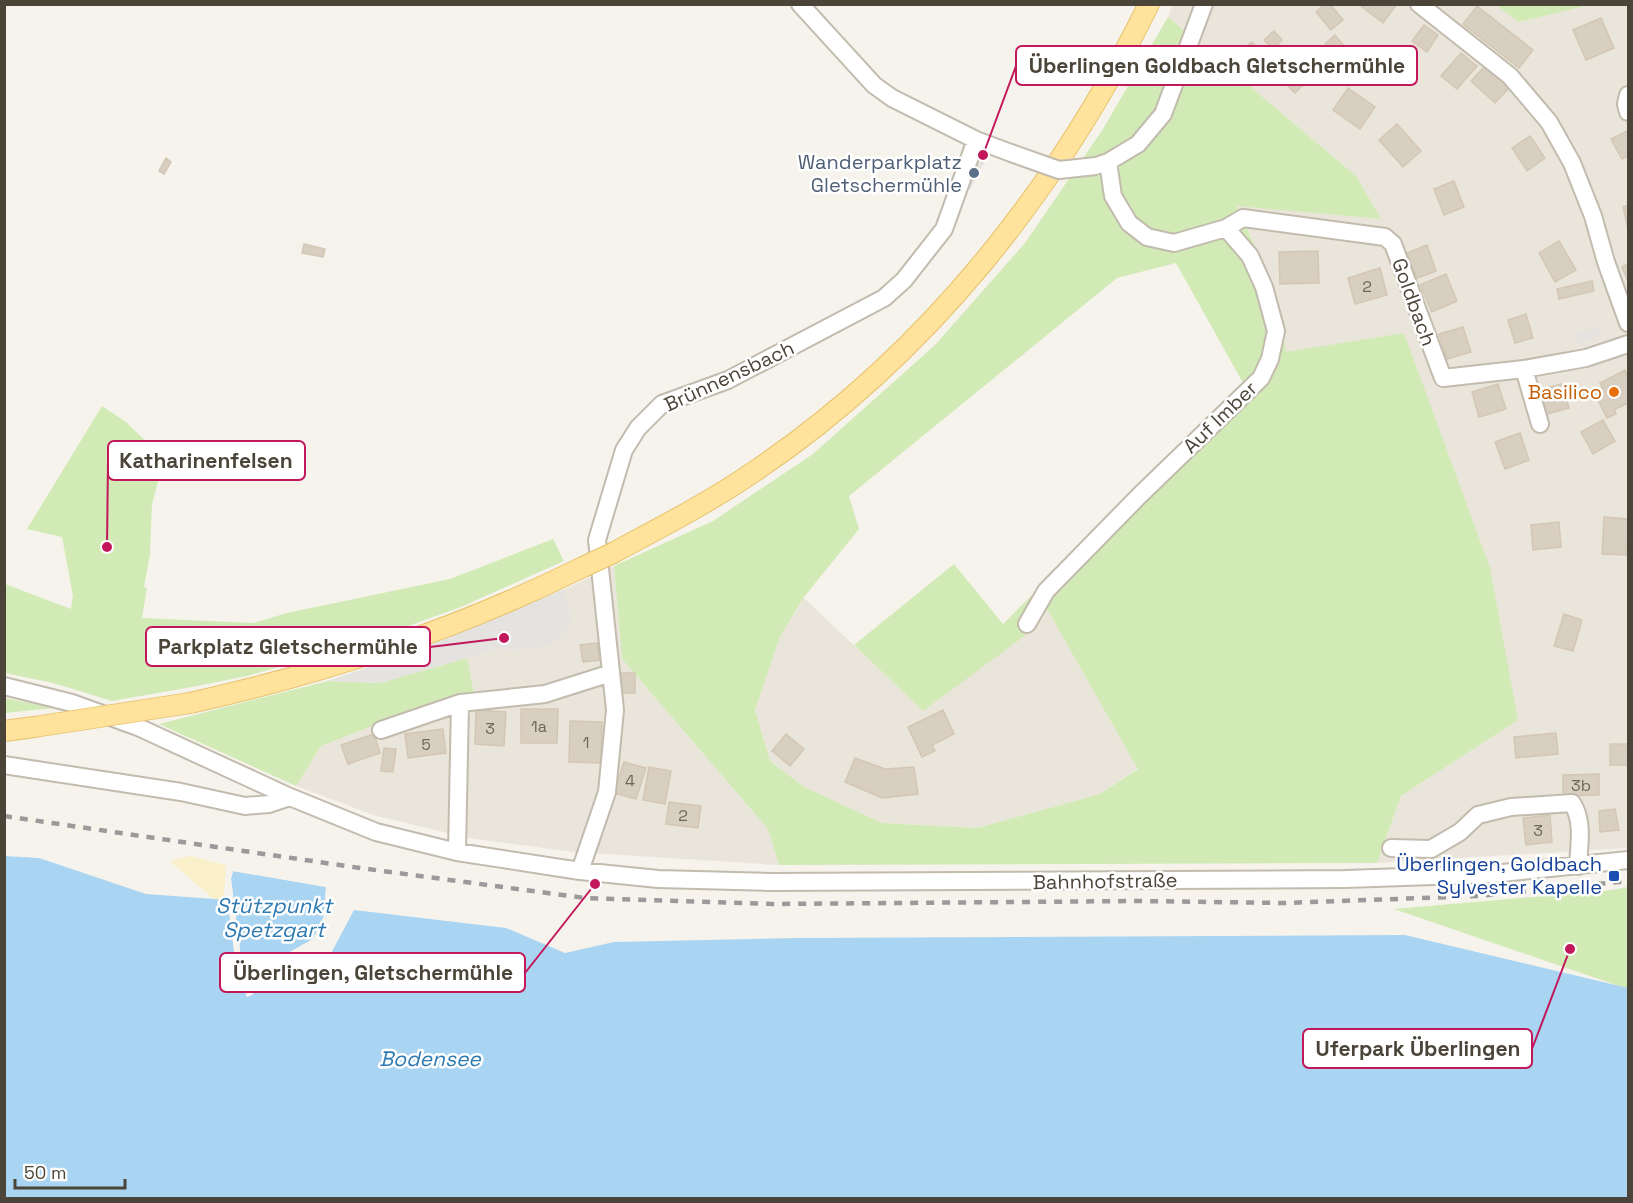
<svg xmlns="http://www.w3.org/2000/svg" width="1633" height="1203" font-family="'Space Grotesk',sans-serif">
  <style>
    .residential { fill: #eae5da }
    .green { fill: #d2eab5; fill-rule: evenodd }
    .sand { fill: #f9efc9 }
    .parking { fill: #e5e3e0 }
    .water { fill: #a9d4f2 }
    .pier { fill: #f6f3ec }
    .building { fill: #d8cfc1; stroke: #d3c7b4; stroke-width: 1.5 }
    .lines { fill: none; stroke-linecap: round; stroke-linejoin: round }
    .minor-casing { stroke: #c2bbae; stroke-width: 20 }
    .major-casing { stroke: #e6c16a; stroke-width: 22 }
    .minor { stroke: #fff; stroke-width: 16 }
    .major { stroke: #ffe39c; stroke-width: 20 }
    .rail { stroke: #9a9a9a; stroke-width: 4.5; stroke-dasharray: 8 8; stroke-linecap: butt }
    .minor-bridge-casing { stroke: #c2bbae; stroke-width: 20; stroke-linecap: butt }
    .major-bridge-casing { stroke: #e6c16a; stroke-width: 22; stroke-linecap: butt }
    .minor-bridge { stroke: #fff; stroke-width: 16 }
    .major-bridge { stroke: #ffe39c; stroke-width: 20 }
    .service-dot { fill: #5c6f8a; stroke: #fff; stroke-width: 2 }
    .food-dot { fill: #e8710a; stroke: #fff; stroke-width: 2 }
    .transit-dot { fill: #1a4fb4; stroke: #fff; stroke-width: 2 }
    .labels { text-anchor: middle; stroke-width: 5; stroke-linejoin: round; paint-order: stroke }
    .number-label { font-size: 16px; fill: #6e675b }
    .service-label { font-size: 20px; fill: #4e5e75; stroke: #fff; text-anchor: end }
    .street-label { font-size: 20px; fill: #4b4439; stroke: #fff }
    .food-label { font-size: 20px; fill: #c56008; stroke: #fff; text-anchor: end }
    .transit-label { font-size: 20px; fill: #164399; stroke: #fff; text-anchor: end }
    .water-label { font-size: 21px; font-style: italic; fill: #2e7ab2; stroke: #fff }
    .leader { fill: none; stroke: #c2185b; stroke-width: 2 }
    .callout-dot { fill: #c2185b; stroke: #fff; stroke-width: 2 }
    .callout { fill: #fff; stroke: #c2185b; stroke-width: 2 }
    .callout-label { font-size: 21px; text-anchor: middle; font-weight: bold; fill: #4b4439 }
  </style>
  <rect width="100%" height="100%" fill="#f6f3ec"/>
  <path class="residential" d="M1173,4H1496L1519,22L1590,5H1628V848L1377,863L1401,796L1518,720L1286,352L1277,295L1237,205L1380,219L1356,176L1168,17Z
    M614,566L622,659L768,829L779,865L573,852L469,838L376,816L296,786L321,746L422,707L474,693L467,658L498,649L520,650L571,619L565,589Z
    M804,598L923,711L1047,609L1138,768L1100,794L977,828L882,823L804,787L770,761L755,710L780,637Z"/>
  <path class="green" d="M1496,5H1590L1519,22Z
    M1168,17L1356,176L1381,219L1237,206L1277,295L1286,352L1404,333L1490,568L1518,720L1401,796L1377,863L779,865L768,829L622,659L614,566L713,521L813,454L935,345L1025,243L1103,129ZM1176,263L1243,383L1003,624L954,564L854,645L923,711L1031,631L1047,609L1138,769L1100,794L977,828L882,823L804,787L770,761L755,710L780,637L804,597L859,529L849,496L1117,278Z
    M102,406L126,422L156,451L187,462L159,478L152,504L150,554L144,587L147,588L142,618L253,623L287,613L450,579L553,539L564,561L461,607L355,645L247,676L192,687L112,701L53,683L5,673V584L71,609L73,596L62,537L27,529Z
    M467,658L474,693L422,707L321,746L296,786L159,724L328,681L380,683Z
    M4,698H5L54,708L5,713Z
    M1628,887V989L1394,909L1612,890Z"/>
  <path class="sand" d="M190,856L226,865L223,907L170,861Z"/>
  <path class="parking" d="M975,155L985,161L970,190L965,186Z
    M1599,326L1602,335L1577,344L1573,335Z
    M565,589L571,619L564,634L550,645L520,650L498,649L380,683L328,681L438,642Z"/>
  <path class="water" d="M4,856L39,858L146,894L228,900L235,959L247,997L253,994L241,958L231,879L233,871L326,887L324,916L313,939L281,957L291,977L330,955L354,910L506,928L565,953L614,942L798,938L1405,935L1628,988V1198H5Z"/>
  <path class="pier" d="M231,868L329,886L327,917L316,941L285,959L292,973L328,952L351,908L355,907L330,955L291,977L281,957L313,939L324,916L326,887L233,871L231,879L241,958L253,994L247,997L235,959L227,897L231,900L238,958V959L228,879Z"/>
  <path class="building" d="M1325,4H1330L1343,20L1331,30L1316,12Z
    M1362,4H1397L1383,23L1361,6Z
    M1477,6L1533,50L1519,68L1463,24Z
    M1601,18L1614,48L1586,60L1573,30Z
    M1424,25L1438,35L1427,52L1412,41Z
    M1274,31L1282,40L1273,49L1264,40Z
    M1335,35L1349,52L1338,61L1325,44Z
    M1252,42L1270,63L1257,74L1239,52Z
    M1461,53L1477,66L1457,89L1441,76Z
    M1293,57L1312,76L1295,93L1276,74Z
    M1486,65L1510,87L1495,103L1471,81Z
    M1348,88L1375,107L1360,129L1333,110Z
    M1397,124L1421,151L1403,167L1379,140Z
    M1627,131L1628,134V156L1622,159L1611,139Z
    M1530,136L1545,158L1527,171L1512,148Z
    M166,158L171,162L164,174L159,171Z
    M1454,181L1464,207L1444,215L1434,189Z
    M1628,205V229L1623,207Z
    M1559,241L1576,270L1555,282L1539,253Z
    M304,244L325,249L323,257L302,253Z
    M1427,245L1436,271L1417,278L1407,253Z
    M1318,251L1319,283L1280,284L1279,252Z
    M1628,264V278L1627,279L1622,267Z
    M1380,268L1387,295L1355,304L1348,278Z
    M1446,274L1457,301L1432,312L1420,285Z
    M1592,281L1594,291L1559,299L1557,289Z
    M1526,314L1533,338L1515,343L1508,320Z
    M1463,327L1471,352L1447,359L1439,334Z
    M1625,370L1628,378V403L1614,410L1616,414L1607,418L1595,394L1603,390L1600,383Z
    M1498,384L1506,409L1479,417L1472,392Z
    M1562,384L1569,408L1547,414L1540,390Z
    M1603,420L1615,441L1593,454L1581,432Z
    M1520,433L1529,460L1505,469L1495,442Z
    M1604,517L1628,519L1627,555L1602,554Z
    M1559,522L1561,547L1533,550L1531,525Z
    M1564,614L1582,620L1573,651L1554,646Z
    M597,643L600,660L583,662L580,645Z
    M618,673H635V693H619Z
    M521,709H558L557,743H521Z
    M476,710L506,712L504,746L475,744Z
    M943,710L954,734L932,745L935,751L922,757L908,727Z
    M570,721L602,722L601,763L569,762Z
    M443,729L446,753L408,758L405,734Z
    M1556,733L1558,754L1516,758L1514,737Z
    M374,734L380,753L348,764L341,745Z
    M786,734L804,749L790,766L772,751Z
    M1610,744H1628V765H1610Z
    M384,748L396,749L393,772L381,771Z
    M855,758L885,769L914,767L918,794L882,798L845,782Z
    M624,762L646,768L636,799L614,793Z
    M649,767L671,771L665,804L643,800Z
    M1599,774V795L1563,796V775Z
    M669,802L701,806L698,828L666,824Z
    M1615,809L1619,830L1600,832L1599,811Z
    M1550,815L1552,842L1526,845L1523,818Z"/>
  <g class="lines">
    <g class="minor-casing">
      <path id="minor" d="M800,4L874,85L892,98L976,140L1011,153
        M1419,4L1510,76L1549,122L1572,163L1593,216L1606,262L1628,323
        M1628,95L1626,104L1628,112
        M1108,162L1113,196L1129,223L1147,237L1174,243L1226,228L1243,218L1385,237L1393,244L1443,378L1524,369L1586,358L1628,344
        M1099,165L1108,162L1138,144L1163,114L1204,4
        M1524,369L1540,424
        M1027,624L1046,591L1139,496L1261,378L1270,359L1276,331L1264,287L1250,256L1226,228
        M4,686L72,703L138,727L290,797L376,832L457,852L580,871L658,879L770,882L1345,879L1493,874L1628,860
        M381,730L460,703L545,694L611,673
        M4,765L181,792L245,806L269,804L290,797
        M1391,848L1431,849L1460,832L1478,815L1511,807L1572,803C1584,821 1579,845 1578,866
        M457,852L460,703
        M580,871L607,792L615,710L597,540L624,450L638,428L662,404L728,380L884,298L904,280L944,229L976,140"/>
    </g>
    <g class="major-casing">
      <path id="major" d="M613,553C661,527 710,502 755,471C927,355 1058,189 1149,4
        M190,703C325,673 458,629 583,567
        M4,731L34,727"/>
    </g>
    <use href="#minor" class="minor"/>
    <use href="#major" class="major"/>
    <path class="rail" d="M4,816L360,868L585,898L773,904L1139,901L1284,903L1478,896L1628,881"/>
    <g class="minor-bridge-casing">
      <path id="minor-bridge" d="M1011,153L1059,170L1096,166"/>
    </g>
    <g class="major-bridge-casing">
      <path id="major-bridge" d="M583,567L613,553
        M34,727L190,703"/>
    </g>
    <use href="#minor-bridge" class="minor-bridge"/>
    <use href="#major-bridge" class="major-bridge"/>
  </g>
  <circle class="service-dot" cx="974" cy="173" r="6"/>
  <circle class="food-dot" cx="1614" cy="392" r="6"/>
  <rect class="transit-dot" x="1608" y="870" width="12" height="12" rx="3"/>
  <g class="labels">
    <g class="number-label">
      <text x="1367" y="292">2</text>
      <text x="539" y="732">1a</text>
      <text x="490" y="734">3</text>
      <text x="586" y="748">1</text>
      <text x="426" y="750">5</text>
      <text x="630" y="786">4</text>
      <text x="1581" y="791">3b</text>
      <text x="683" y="821">2</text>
      <text x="1538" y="836">3</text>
    </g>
    <g class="service-label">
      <text x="962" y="169">Wanderparkplatz<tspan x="962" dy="23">Gletschermühle</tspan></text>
    </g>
    <g class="street-label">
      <text transform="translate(1414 302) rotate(70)" y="7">Goldbach</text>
      <text transform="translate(729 376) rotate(-25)" y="7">Brünnensbach</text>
      <text transform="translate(1220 417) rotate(-44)" y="7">Auf Imber</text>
      <text transform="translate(1105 881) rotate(-1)" y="7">Bahnhofstraße</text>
    </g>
    <g class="food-label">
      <text x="1602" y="399">Basilico</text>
    </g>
    <g class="transit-label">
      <text x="1602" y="871">Überlingen, Goldbach<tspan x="1602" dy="23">Sylvester Kapelle</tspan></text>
    </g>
    <g class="water-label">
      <text x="274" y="913">Stützpunkt<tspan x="274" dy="24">Spetzgart</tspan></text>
      <text x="430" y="1066">Bodensee</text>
    </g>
  </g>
  <path class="leader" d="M983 155L1016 66M107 547L108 461M504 638L430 647M595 884L525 973M1570 949L1532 1049"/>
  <g class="callout-dot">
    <circle cx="983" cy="155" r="6"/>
    <circle cx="107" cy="547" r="6"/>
    <circle cx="504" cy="638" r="6"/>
    <circle cx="595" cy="884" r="6"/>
    <circle cx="1570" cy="949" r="6"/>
  </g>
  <g class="callout">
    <rect x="1016" y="46" width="401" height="39" rx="6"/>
    <rect x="108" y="441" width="197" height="39" rx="6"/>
    <rect x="146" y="627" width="284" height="39" rx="6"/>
    <rect x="220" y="953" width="305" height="39" rx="6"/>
    <rect x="1303" y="1029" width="229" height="39" rx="6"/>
  </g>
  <g class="callout-label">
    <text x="1217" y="73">Überlingen Goldbach Gletschermühle</text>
    <text x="206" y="468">Katharinenfelsen</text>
    <text x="288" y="654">Parkplatz Gletschermühle</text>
    <text x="373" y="980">Überlingen, Gletschermühle</text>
    <text x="1418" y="1056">Uferpark Überlingen</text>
  </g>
  <rect width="1633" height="1203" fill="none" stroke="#4b4439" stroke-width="12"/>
  <path d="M15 1179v9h110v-9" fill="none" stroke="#4b4439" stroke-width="3"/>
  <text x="24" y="1179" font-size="18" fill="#4b4439" stroke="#ffffff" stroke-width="4.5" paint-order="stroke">50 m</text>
</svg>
